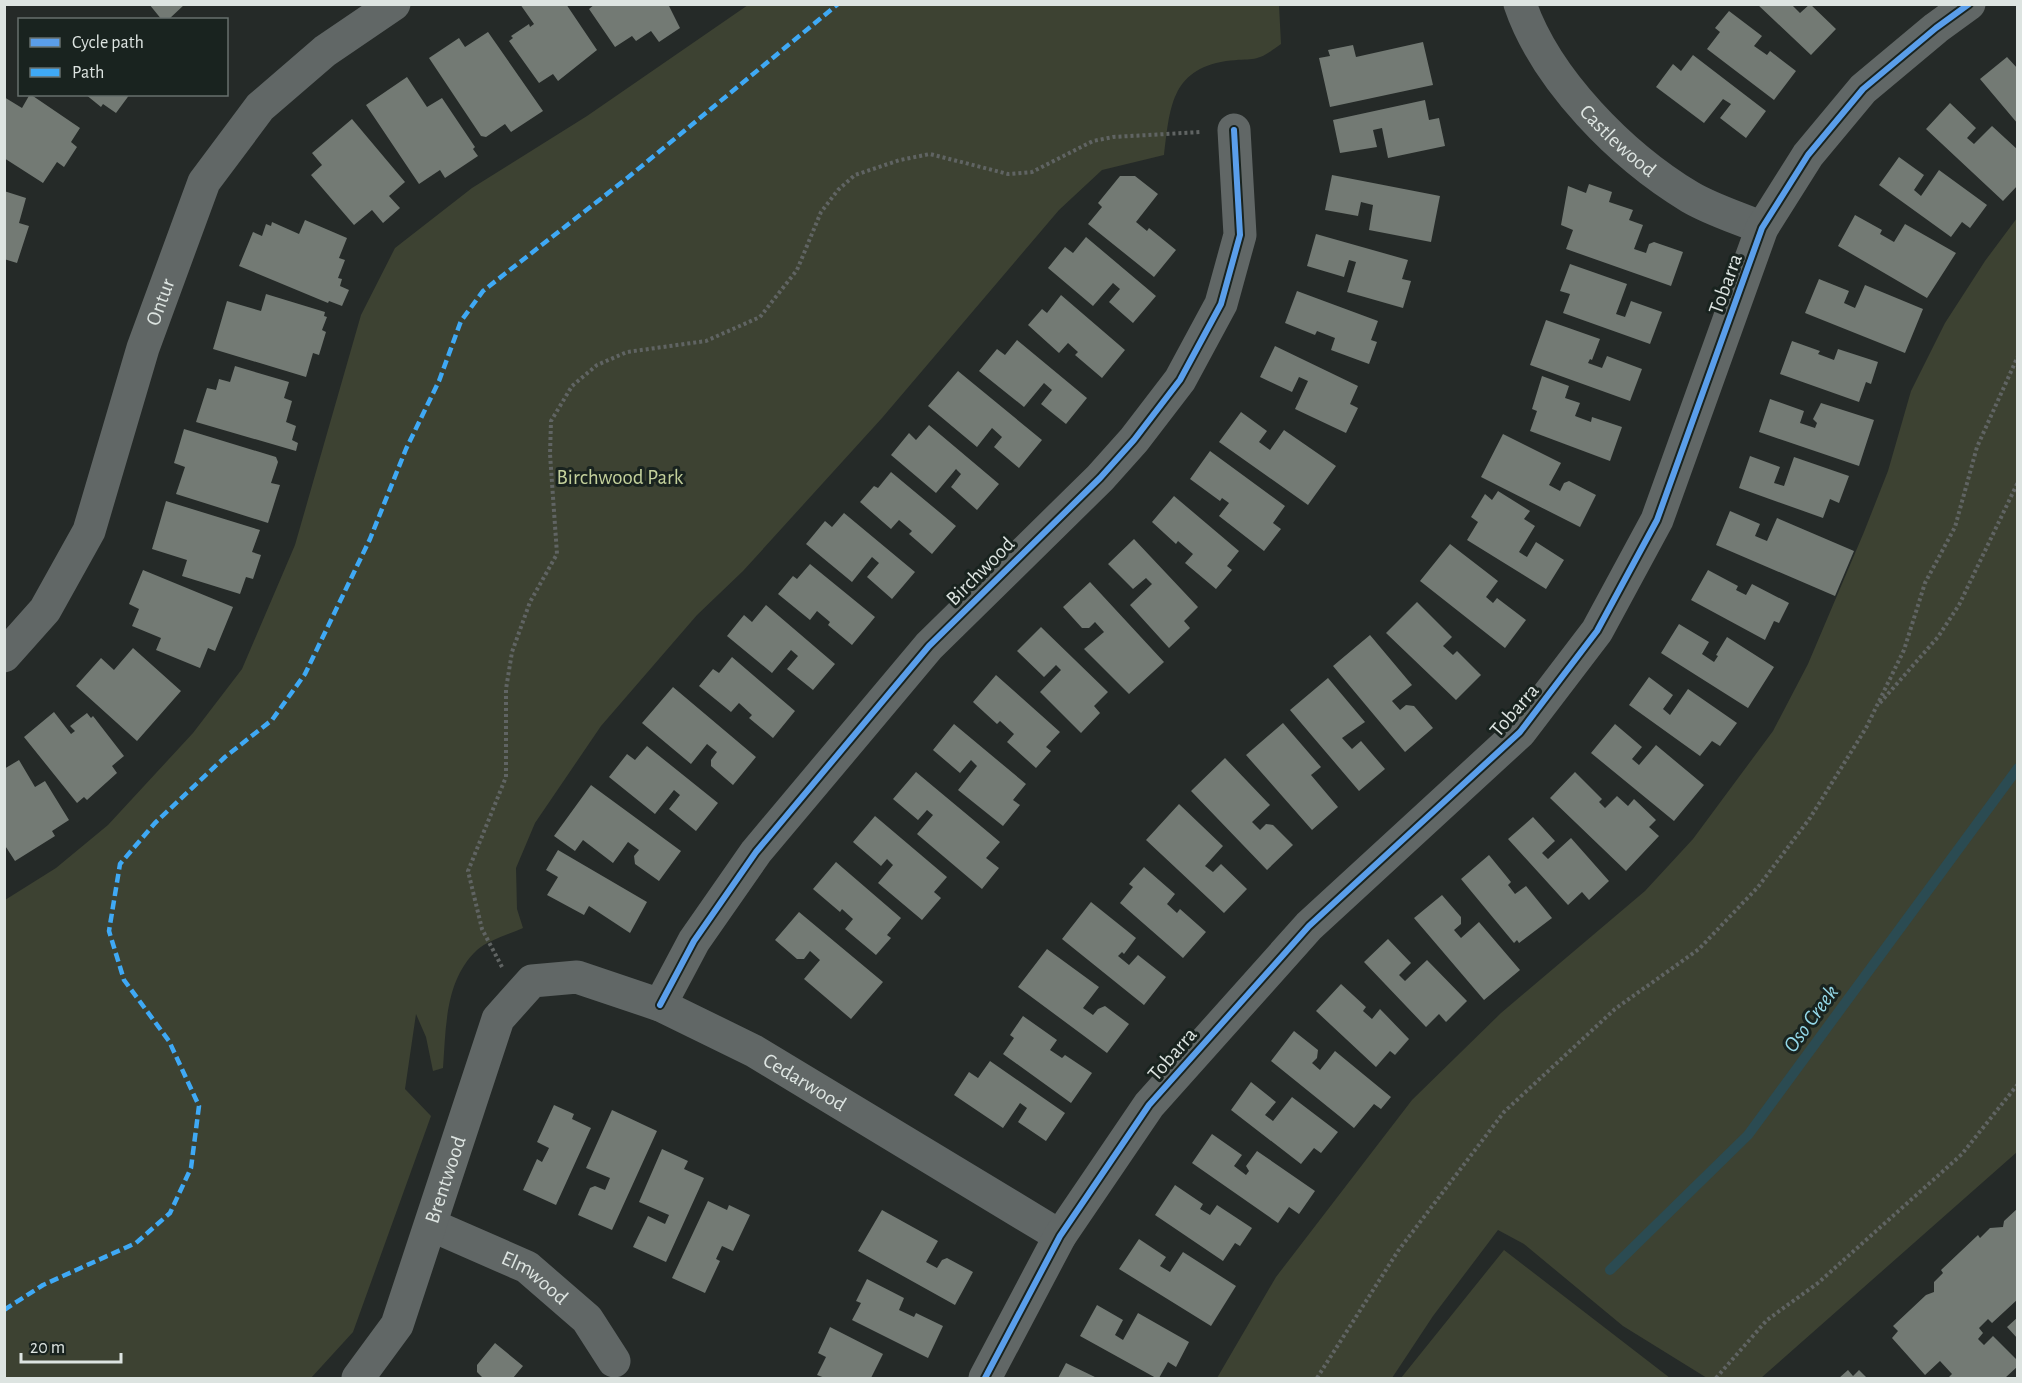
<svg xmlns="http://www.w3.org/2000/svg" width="2022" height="1383" font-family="'Alegreya Sans',sans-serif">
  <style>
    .green { fill: #3d4232 }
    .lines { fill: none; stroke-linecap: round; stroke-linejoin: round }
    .stream { stroke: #2b4b52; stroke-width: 10 }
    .building { fill: #737a74 }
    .path { stroke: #606463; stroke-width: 4; stroke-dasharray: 3 3; stroke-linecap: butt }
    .street { stroke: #616766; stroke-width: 33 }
    .quiet { stroke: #3fa9f5; stroke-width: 4.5; stroke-dasharray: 9 4.5; stroke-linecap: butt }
    .cycleway-casing { stroke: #19231f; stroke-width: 10 }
    .cycleway { stroke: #5a9eea; stroke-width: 6 }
    .labels { text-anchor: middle; stroke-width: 6; stroke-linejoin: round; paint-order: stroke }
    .street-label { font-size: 21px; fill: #dde4e1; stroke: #19231f }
    .park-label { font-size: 21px; fill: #c3d09b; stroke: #19231f }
    .water-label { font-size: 22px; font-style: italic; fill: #94d8e8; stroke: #19231f }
  </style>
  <rect width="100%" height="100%" fill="#252a28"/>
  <path class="green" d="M748,5H1279L1281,44C1254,64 1256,57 1226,61C1170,70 1170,109 1164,155L1102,170L1059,210L882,418L743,571L697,615L601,726L535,823L516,868L517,909L523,928C510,934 488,940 477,950C445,980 446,1027 443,1068L433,1071L426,1037L416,1014L405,1089L431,1116L353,1332L311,1378H5V900L56,868L108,825L193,733L242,669L295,545L361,315L395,248L472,188L587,116Z
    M2017,218V1152L1761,1378H1707L1623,1326L1524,1244L1498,1230L1433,1316L1392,1378H1217L1276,1277L1412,1100L1501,1013L1645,891L1693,839L1773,731L1808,664L1864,532L1888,471L1911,391L1945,323L1985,261Z
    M1504,1250L1670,1378H1401Z"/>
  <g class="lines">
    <path class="stream" d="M1610,1270L1748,1135L2018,768"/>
  </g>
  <path class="building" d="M149,4H185L168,20H162Z
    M520,4H566L597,50L558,81L553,74L539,83L509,41L513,38L511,36L529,24L530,27L534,24Z
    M595,4H668L680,28L659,42L651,31L636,41L632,36L615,47L589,9Z
    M1757,4H1791L1800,13L1810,4L1836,29L1811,55Z
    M1729,11L1762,36L1754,46L1767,55L1770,51L1796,71L1774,100L1707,49L1720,32L1715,28Z
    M488,32L543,111L511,132L505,124L486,137L481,136L429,58L459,38L465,47Z
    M1423,42L1433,85L1330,107L1319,58L1330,56L1328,50L1353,45L1356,57Z
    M1693,55L1766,111L1746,138L1720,118L1731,104L1723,99L1704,123L1656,87L1673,64L1681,71Z
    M2007,57L2018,69V124L1980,79Z
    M407,77L427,107L442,98L475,147L473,149L478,156L445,178L440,170L419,184L366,105Z
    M30,94L80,128L71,142L77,147L64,167L57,162L43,183L4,158V97L22,108Z
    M85,94H130L116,113L103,104L101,107Z
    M1425,100L1429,120L1439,118L1445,146L1388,158L1382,128L1373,130L1377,147L1340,153L1333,120Z
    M1950,103L1976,128L1967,138L1974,144L1992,126L2018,150V185L2003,201L1926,129Z
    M352,119L405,182L389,196L400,208L383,223L372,210L354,225L311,175L322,165L312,153Z
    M1899,157L1924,175L1914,190L1921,196L1939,170L1987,205L1970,228L1962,222L1951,237L1879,185Z
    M1332,175L1440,196L1431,242L1369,230L1373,205L1361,202L1358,216L1325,210Z
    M1120,176H1135L1158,194L1136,222L1147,231L1149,228L1176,250L1154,277L1088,224L1102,207L1098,203Z
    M1589,184L1612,192L1609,202L1633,210L1629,220L1643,225L1634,249L1646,253L1649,244L1654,242L1683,252L1671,286L1566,249L1573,230L1561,225L1568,186L1586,193Z
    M4,191L26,198L19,223L29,226L17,263L4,259Z
    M1855,215L1882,230L1880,234L1894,242L1905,224L1956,253L1927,298L1838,246Z
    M305,220L347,238L339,258L345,260L338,278L342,279L340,286L349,290L342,306L329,301L328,303L239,266L253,232L262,236L266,224L271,226L272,222L299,234Z
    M1316,234L1408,260L1402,279L1411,281L1403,308L1347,292L1356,262L1349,260L1344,277L1307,266Z
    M1086,237L1156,296L1133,323L1109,302L1120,289L1113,283L1093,306L1048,268L1065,247L1073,253Z
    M1570,264L1627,284L1616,314L1625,317L1631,301L1662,312L1650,344L1563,313L1570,294L1560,291Z
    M1819,279L1849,291L1844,303L1855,308L1865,285L1923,309L1905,353L1805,313Z
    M1297,291L1378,321L1371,340L1377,342L1369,364L1331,350L1335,338L1317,331L1315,335L1285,323Z
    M266,294L325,312L324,316L327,317L322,330L326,332L319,355L313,353L306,377L213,349L227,301L261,311Z
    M1061,295L1125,350L1102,378L1075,355L1078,352L1068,343L1059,353L1028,325L1042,309L1047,313Z
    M1546,320L1600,339L1592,360L1590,359L1588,363L1602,368L1607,356L1642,369L1630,401L1530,365Z
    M1017,340L1087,398L1066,424L1041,404L1052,390L1044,383L1024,407L979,371L997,349L1005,355Z
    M1792,341L1820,351L1818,354L1834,360L1838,349L1878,362L1871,384L1866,382L1859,402L1780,374Z
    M1275,346L1358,386L1350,404L1358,408L1346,433L1295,409L1308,381L1299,377L1292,392L1260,377Z
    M235,366L289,382L284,398L292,401L286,422L296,426L292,440L298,443L296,451L196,422L207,388L216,390L219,379L230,382Z
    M958,371L1042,440L1019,468L994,447L1002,437L992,428L977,447L928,406Z
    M1542,376L1569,386L1565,398L1580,403L1575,416L1591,422L1592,417L1622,427L1610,461L1530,431L1537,411L1532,409Z
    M1770,399L1804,411L1800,423L1815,428L1817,423L1813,419L1821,403L1874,420L1859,466L1759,432Z
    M1241,412L1267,431L1259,442L1270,450L1284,430L1336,466L1308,505L1219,442Z
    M929,425L999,484L977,510L951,487L961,474L956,469L936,493L891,455L909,433L916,440Z
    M184,429L276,457L278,462L271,483L280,485L268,523L176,494L185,467L174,463Z
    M1503,434L1561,463L1549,485L1560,491L1564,483L1569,481L1596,495L1580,527L1481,477Z
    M1210,451L1285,506L1273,523L1281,529L1264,551L1219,516L1229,503L1222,498L1220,501L1190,479Z
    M1750,456L1780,467L1774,483L1784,486L1794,457L1849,476L1839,503L1830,499L1823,518L1739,488Z
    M891,472L956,526L932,554L909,534L912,531L899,520L891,529L860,502L874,486L878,488Z
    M1498,491L1530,511L1524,519L1535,526L1519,552L1527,557L1536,542L1564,560L1546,589L1467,540L1478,522L1471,517L1485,494L1492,500Z
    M1174,496L1239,551L1227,566L1232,570L1216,589L1185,563L1193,554L1178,541L1176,544L1152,522Z
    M166,501L260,530L252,552L261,555L253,579L246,577L240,594L182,576L187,560L152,549Z
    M1730,511L1760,524L1755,536L1767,541L1777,518L1854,551L1835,596L1716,545Z
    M844,513L915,572L892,599L867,577L879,563L872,557L852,582L806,544L825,521L832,527Z
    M1134,539L1198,607L1184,621L1190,628L1169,648L1130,605L1152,584L1146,578L1133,589L1108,564Z
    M1450,544L1498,581L1486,597L1493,603L1497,598L1526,620L1505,648L1420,581Z
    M810,564L875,617L852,645L828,625L830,622L817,611L810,620L778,594L793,576L797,579Z
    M143,570L233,607L215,651L208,648L200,668L156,650L161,638L132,626L139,609L129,604Z
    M1708,570L1738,586L1736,590L1746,595L1752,584L1789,603L1779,623L1774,621L1765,640L1691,600Z
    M1090,582L1164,662L1129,694L1084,649L1104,632L1095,622L1089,628H1082L1063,607Z
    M1417,602L1452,637L1443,646L1453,655L1457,651L1481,675L1456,700L1386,633Z
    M766,605L835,664L813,690L787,669L798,656L791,650L772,673L727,636L744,615L752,622Z
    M1679,624L1709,642L1702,654L1714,662L1718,656L1716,655L1727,637L1774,667L1748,708L1661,653Z
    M1041,627L1108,692L1094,706L1100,713L1081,733L1040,692L1061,670L1056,665L1044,677L1017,651Z
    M1370,635L1412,685L1392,701L1400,710L1406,705L1414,706L1433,728L1405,752L1333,666Z
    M133,648L181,691L137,741L76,686L101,658L114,670Z
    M732,657L795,711L773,738L749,718L752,715L739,703L731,712L699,686L713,669L719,673Z
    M996,675L1060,732L1046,747L1051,751L1036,768L1007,742L1014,734L1000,721L997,724L973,702Z
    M1649,677L1673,695L1663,709L1670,715L1688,689L1737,723L1720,746L1712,741L1700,756L1629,705Z
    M1328,678L1365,722L1342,738L1352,749L1361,741L1385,769L1359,791L1290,710Z
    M673,687L756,757L733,785L711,766V760L717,752L707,744L691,764L642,723Z
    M54,712L71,734L75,731L70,726L87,713L91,718L93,716L124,756L112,766L117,773L87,800L84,797L77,803L24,737Z
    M1283,723L1321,767L1311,775L1338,807L1312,830L1246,755Z
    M954,724L1026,784L1013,800L1020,805L1003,826L958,790L977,766L971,760L960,773L933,750Z
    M1615,724L1642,747L1632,759L1639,765L1656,745L1704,785L1674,821L1591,753Z
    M647,746L718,803L696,831L669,809L680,795L674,790L655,814L609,777L627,754L635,760Z
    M1225,758L1270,805L1252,822L1260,830L1266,824L1273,825L1293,845L1267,870L1191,791Z
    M19,760L35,787L45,781L69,820L52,831L55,836L15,861L4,844V769Z
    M916,772L1000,842L986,858L999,868L982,889L917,834L933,815L927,810L918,820L893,799Z
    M1575,772L1602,799L1599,802L1605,808L1617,796L1628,806L1634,799L1656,820L1649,827L1659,836L1626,871L1550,798Z
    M591,785L681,851L659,881L635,864L634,856L639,850L628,842L613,863L583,840L575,851L554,836Z
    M1179,804L1223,846L1205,866L1213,872L1221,864L1247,889L1224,913L1146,840Z
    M875,816L947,877L934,892L941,898L922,920L878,883L893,865L887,859L881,866L853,842Z
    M1533,817L1555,841L1542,853L1548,859L1571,838L1609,881L1589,900L1582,892L1568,905L1508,839Z
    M558,850L647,902L630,933L589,906L584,915L547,895L558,877L546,870Z
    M1489,855L1511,882L1508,885L1515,894L1526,886L1552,918L1519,943L1517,940L1514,943L1461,879Z
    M836,862L901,918L887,935L891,938L876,955L845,929L853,919L842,909L840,912L813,889Z
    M1144,867L1175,894L1167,904L1177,913L1180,909L1206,932L1183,958L1120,903L1133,887L1129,884Z
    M1442,895L1461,917V924L1454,930L1461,938L1479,922L1520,970L1484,1000L1414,918Z
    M1091,902L1136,938L1124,954L1122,952L1118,956L1129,965L1138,955L1166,977L1144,1005L1062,939Z
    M799,912L883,982L851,1019L804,979L820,960L810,951L804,959H797L775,940Z
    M1388,939L1411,963L1399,975L1405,981L1427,960L1467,1001L1446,1022L1439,1014L1426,1027L1364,962Z
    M1047,949L1099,987L1083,1008L1093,1015L1098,1009L1105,1006L1129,1024L1107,1053L1018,987Z
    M1341,984L1366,1007L1363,1011L1372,1019L1380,1009L1409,1039L1395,1055L1390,1051L1376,1067L1316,1011Z
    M1023,1016L1057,1040L1050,1050L1062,1058L1065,1055L1092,1073L1071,1103L1003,1054L1014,1038L1010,1035Z
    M1294,1031L1318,1050L1317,1058L1312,1063L1320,1070L1335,1051L1391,1097L1381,1109L1374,1104L1354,1128L1271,1061Z
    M990,1061L1065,1113L1046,1141L1018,1122L1027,1108L1020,1103L1003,1128L954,1095L969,1072L978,1078Z
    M1251,1082L1276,1102L1265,1115L1273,1121L1292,1097L1338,1132L1321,1153L1314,1148L1301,1164L1231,1110Z
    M554,1105L574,1114L572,1119L591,1128L556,1205L523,1190L537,1159L542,1162L549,1148L537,1142Z
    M612,1110L657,1131L612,1230L578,1215L590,1188L595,1186L605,1190L610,1178L586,1168Z
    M1212,1134L1242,1155L1234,1166L1246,1175L1249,1171L1246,1166L1257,1151L1315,1191L1299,1214L1289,1207L1278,1223L1192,1163Z
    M662,1149L688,1161L684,1169L704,1178L666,1262L633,1247L648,1216L665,1224L669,1215L639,1202Z
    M1175,1185L1203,1204L1200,1209L1210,1215L1217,1205L1252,1228L1240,1246L1235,1243L1223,1261L1155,1215Z
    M708,1201L727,1210L729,1205L750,1215L733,1251L722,1246L716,1259L720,1261L705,1293L672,1278Z
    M2018,1208V1299L1992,1323L1988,1319L1979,1328L1983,1333L1978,1339L1984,1345L1993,1336L2018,1361V1366L2005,1378H1948L1952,1374L1940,1361L1925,1375L1892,1338L1898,1331L1893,1326L1926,1295L1934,1292V1282L1943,1273L1941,1270L1978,1235L1980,1238L1990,1228L2003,1227L2004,1221Z
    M882,1210L938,1241L926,1262L937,1268L942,1260L947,1258L973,1272L955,1305L858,1251Z
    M1139,1239L1166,1257L1160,1266L1170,1272L1183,1252L1236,1286L1211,1326L1119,1269Z
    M867,1279L904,1298L899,1310L914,1317L916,1313L943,1326L928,1358L852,1320L861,1303L856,1301Z
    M1097,1305L1123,1320L1115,1335L1123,1340L1138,1313L1189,1342L1176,1367L1168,1362L1159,1378H1156L1080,1336Z
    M2018,1317V1339L2007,1327Z
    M830,1327L883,1354L871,1378H825L817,1375L826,1357L818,1353Z
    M495,1343L523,1366L513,1378H483L477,1372V1365Z
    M1066,1363L1097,1378H1058Z
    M1848,1370L1853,1376L1859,1370L1867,1378H1839Z"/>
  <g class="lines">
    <path class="path" d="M1880,703L1938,637L1959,605L2018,482
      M502,967L482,929L468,871L506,777V689L512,652L530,602L557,554L550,454L551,421L572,386L597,365L627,352L706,341L760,317L797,270L821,212L838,190L855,175L900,160L930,154L1008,174L1032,172L1093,141L1113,137L1201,132
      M1317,1378L1398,1251L1504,1112L1615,1009L1699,949L1758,887L1810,818L1866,728L1904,650L1925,583L1955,527L1977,447L2018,356
      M1716,1378L1767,1320L1818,1283L1962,1154L2018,1084"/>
    <g class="street">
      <path id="s1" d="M1520,4C1546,80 1622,156 1690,197C1712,210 1739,218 1762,228"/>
      <path id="s2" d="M4,656L45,610L89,531L143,348L204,182L260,107L325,51L394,4"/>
      <path d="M660,1005L694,941L756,852L929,646L1100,478L1134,440L1180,380L1221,304L1240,235L1234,130"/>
      <path id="s3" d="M431,1225L527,1267L587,1319L614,1361"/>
      <path id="s4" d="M358,1378L397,1325L498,1019L532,981L577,977L660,1005L754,1051L1060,1236"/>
      <path d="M985,1378L1060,1236L1149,1105L1309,926L1520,732L1597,631L1657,520L1762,228L1808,155L1863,89L1936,28L1969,4"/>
    </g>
    <path class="quiet" d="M4,1310L43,1285L136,1243L170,1213L191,1168L199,1106L169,1041L124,980L109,931L120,864L155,823L225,757L272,720L305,674L370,539L406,449L439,381L461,321L483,291L626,179L838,4"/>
    <g class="cycleway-casing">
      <path id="cycleway" d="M660,1005L694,941L756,852L929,646L1100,478L1134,440L1180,380L1221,304L1240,235L1234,130
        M985,1378L1060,1236L1149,1105L1309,926L1520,732L1597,631L1657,520L1762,228L1808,155L1863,89L1936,28L1969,4"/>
    </g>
    <use href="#cycleway" class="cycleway"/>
  </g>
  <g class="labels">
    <g class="street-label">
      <text dy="7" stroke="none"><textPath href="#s1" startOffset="170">Castlewood</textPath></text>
      <text transform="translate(1725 284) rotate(-70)" y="7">Tobarra</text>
      <text dy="7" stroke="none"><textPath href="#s2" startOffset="392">Ontur</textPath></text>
      <text transform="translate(980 571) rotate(-45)" y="7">Birchwood</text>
      <text transform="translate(1514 710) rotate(-49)" y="7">Tobarra</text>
      <text transform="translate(1172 1054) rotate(-49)" y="7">Tobarra</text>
      <text dy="7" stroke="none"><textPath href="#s4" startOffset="736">Cedarwood</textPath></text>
      <text dy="7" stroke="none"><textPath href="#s4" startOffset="219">Brentwood</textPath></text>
      <text dy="7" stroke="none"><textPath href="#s3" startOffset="117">Elmwood</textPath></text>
    </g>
    <g class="park-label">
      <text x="620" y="484">Birchwood Park</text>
    </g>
    <g class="water-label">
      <text transform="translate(1810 1018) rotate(-54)" y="8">Oso Creek</text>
    </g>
  </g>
  <rect width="2022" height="1383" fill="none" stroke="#dde4e1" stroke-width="12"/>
  <rect x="18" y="18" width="210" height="78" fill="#19231f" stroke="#67706d" stroke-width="1.5"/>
  <rect x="30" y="38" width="30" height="9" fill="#5a9eea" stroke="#67706d" stroke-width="1.5"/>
  <text x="72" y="48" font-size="18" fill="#dde4e1">Cycle path</text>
  <rect x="30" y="68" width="30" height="9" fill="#3fa9f5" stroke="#67706d" stroke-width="1.5"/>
  <text x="72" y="78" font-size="18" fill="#dde4e1">Path</text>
  <path d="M21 1353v9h100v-9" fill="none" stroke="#dde4e1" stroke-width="3"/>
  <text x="30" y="1353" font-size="18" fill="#dde4e1" stroke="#19231f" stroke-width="4.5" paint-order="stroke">20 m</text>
</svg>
